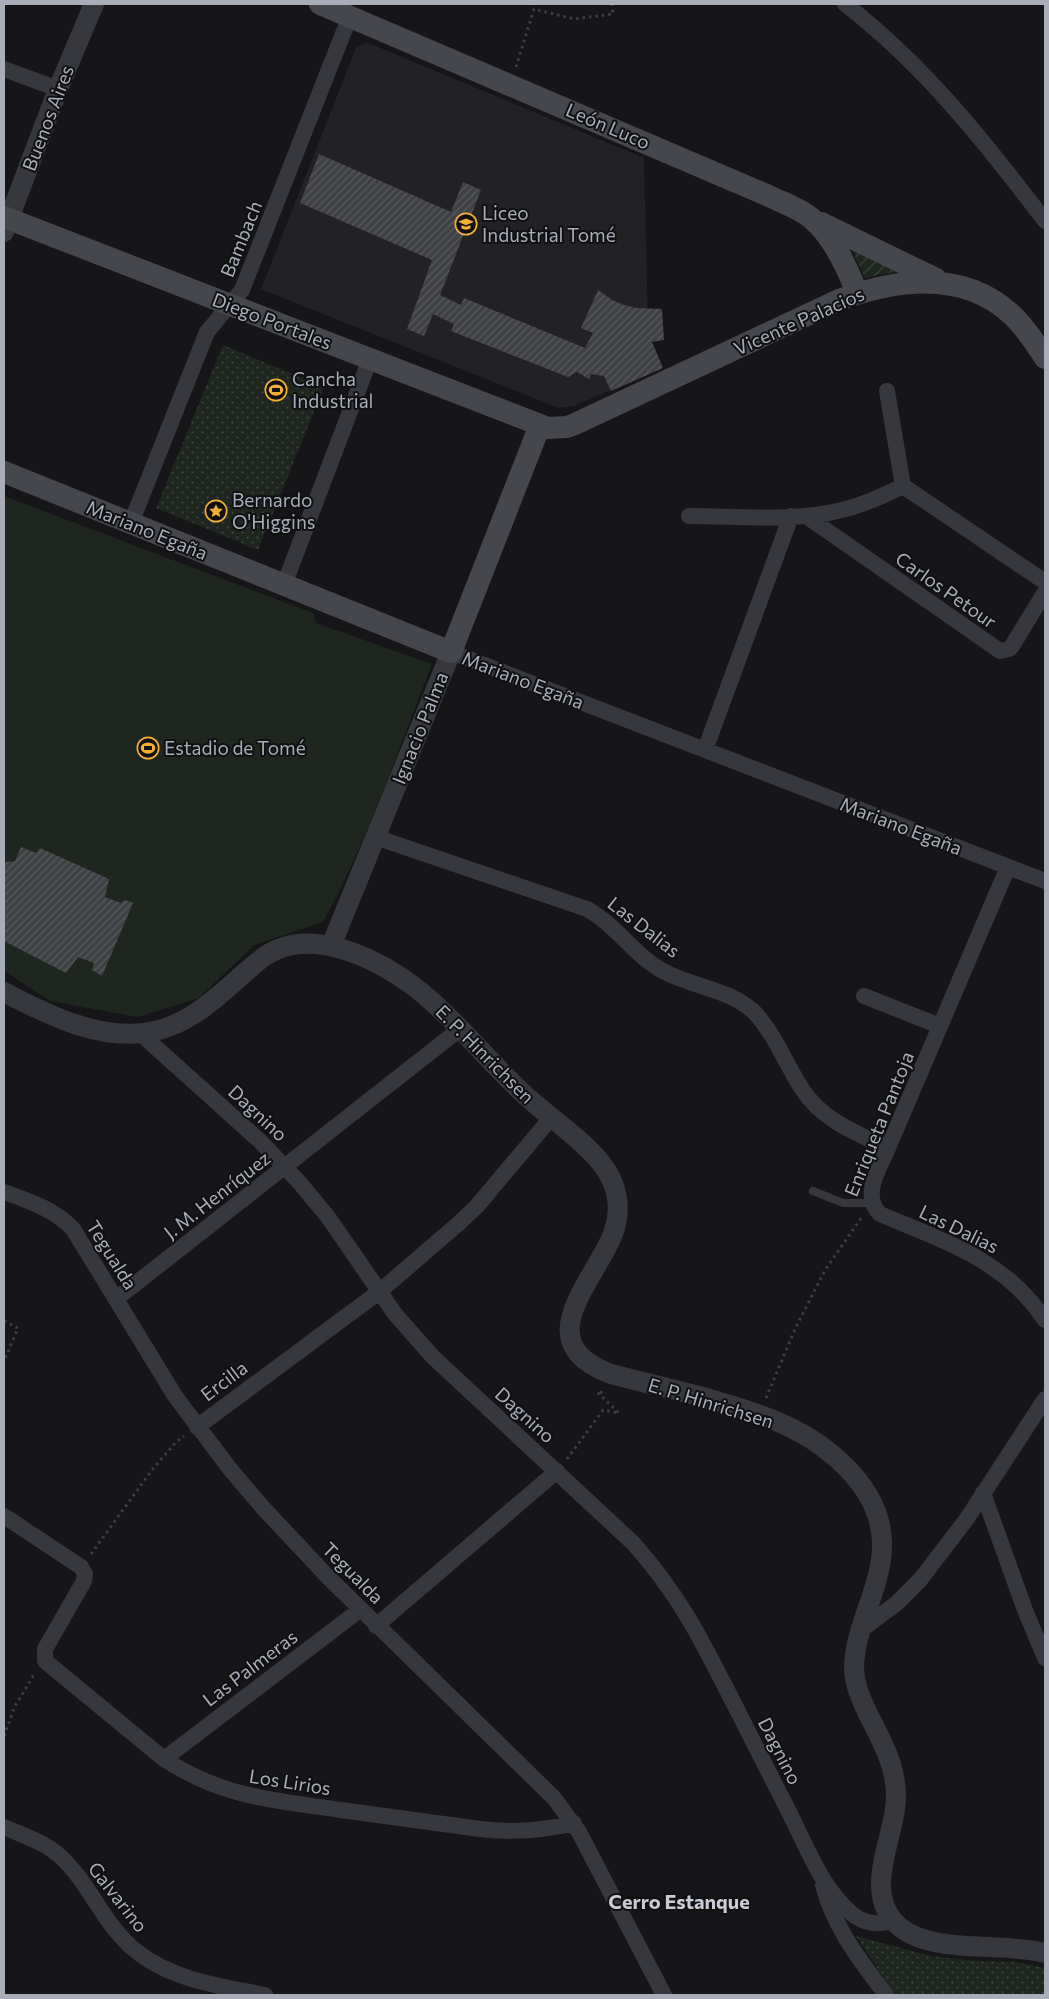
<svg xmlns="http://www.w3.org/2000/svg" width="1049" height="1999" font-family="Commissioner,sans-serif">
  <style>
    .built { fill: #222225 }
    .grass { fill: #1e261f }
    .park { fill: url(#park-dots) }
    .garden { fill: url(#garden-furrows) }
    .building { fill: url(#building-hatch) }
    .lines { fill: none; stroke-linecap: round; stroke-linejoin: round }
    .path { stroke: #3d3f44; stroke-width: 3; stroke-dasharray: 2.5 4; stroke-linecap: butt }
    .service { stroke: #37383d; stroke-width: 8 }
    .minor { stroke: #37383d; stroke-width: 16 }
    .tertiary { stroke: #37383d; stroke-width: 20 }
    .secondary { stroke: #45474d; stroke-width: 22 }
    .labels { text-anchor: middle; stroke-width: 4; stroke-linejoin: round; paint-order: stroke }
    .street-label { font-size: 19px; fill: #a8adb8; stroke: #111113 }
    .poi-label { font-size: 19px; fill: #a8adb8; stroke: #111113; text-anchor: start }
    .neighbourhood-label { font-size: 20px; font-weight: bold; fill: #c9ccd4; stroke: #111113 }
  </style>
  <defs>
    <pattern id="park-dots" width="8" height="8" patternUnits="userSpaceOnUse" patternTransform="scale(1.25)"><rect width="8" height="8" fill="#1e261f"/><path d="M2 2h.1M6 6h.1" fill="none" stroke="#3c433d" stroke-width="1.8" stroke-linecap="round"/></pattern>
    <pattern id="garden-furrows" width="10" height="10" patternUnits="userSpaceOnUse" patternTransform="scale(1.25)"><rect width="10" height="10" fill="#1e261f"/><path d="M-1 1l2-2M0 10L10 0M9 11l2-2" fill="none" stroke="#3c433d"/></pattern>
    <pattern id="building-hatch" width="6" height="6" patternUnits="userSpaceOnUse" patternTransform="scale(1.25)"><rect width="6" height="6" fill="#404145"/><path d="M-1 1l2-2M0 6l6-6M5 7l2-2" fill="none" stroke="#595a5e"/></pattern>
  </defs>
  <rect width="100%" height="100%" fill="#161618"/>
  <path class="built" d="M366,42L644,158L648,327L652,342L663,368L574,406L559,408L261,289L356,48Z"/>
  <path class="grass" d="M4,496L313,613L316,623L432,664C398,751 368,840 323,922L254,945L199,998L138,1017L50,1001L4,971Z"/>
  <path class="park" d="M223,345L324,387L258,550L156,508Z
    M856,1936L931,1956L977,1961L1017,1962L1045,1968V1995H895Z"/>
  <path class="garden" d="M849,244L903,270L865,278Z"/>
  <path class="building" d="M319,154L451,212L463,182L481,190L440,295L461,305L464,298L585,348L593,333L581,328L598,290L612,300L624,305L636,308L662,309L664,340L652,342L663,368L611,391L604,376L591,374L589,379L577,372L568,377L451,331L454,324L433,314L424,336L407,329L432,260L300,203Z
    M21,847L36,853L40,848L109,879L105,897L121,903L125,900L133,903L102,976L92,970L94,963L78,957L66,973L4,941V862L15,861Z"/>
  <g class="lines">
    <path class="path" d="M516,67L534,9L574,19L613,14L612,4
      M4,1321L18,1328L4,1361
      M766,1398L795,1329L825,1270L862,1217
      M567,1459L603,1410L619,1413L597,1392L606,1393
      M91,1554L152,1470L176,1442L184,1436
      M4,1736L15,1706L35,1673"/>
    <path class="service" d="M813,1191L843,1203H872"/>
    <path class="minor" d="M845,4C924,65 985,142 1045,221
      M4,69L58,89
      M887,391L903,486L1045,582
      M689,516C737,516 796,522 842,510C864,505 883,496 903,486
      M806,516L1000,651L1009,649L1012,646L1045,592
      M131,523L207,332L242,290L350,16
      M284,585L370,359
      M451,652L1045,881
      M705,750L791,516
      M375,837L587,909C616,925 634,955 663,971C692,987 729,989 753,1011C772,1029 787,1066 802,1089C822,1120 856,1133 888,1148
      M1008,867L888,1148C879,1169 861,1195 880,1214C945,1242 1004,1259 1045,1320
      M864,996L940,1026
      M141,1034L261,1142L299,1182L328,1217L395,1314L433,1357L633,1543C677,1592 699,1635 728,1692C748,1732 768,1771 788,1810C806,1845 821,1887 851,1913C864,1924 877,1925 893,1921
      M4,1192C29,1201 54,1209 73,1229L175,1396L230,1469L265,1510L328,1577L554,1798L579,1832L664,1995
      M116,1299L460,1029
      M197,1427L379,1292L458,1224L477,1206L551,1118
      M983,1493L1025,1610L1045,1658
      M4,1516L81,1567L85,1574L84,1581L45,1649V1661L164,1759C224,1798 273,1800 341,1810C388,1816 434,1823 480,1829C513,1833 542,1831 574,1823
      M376,1626L557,1471
      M861,1630L897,1603L920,1580L966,1520L1045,1399
      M164,1759L361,1609
      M4,1827C24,1836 45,1842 61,1857C92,1886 105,1929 140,1954C176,1981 222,1986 265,1995
      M823,1885C834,1928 860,1960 886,1995"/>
    <path class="tertiary" d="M4,232L58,89L94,4
      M331,946L451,652
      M4,992C48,1015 103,1043 155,1031C199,1021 227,986 261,959C306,924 372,956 412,985C454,1017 487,1060 526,1096C549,1117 583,1140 601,1163C608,1172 614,1182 616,1193C619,1206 618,1219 614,1231C597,1280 525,1342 611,1374C664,1388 720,1399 771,1419C822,1439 881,1484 882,1543C883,1586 854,1626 854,1669C855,1687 862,1701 869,1716C885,1747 900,1774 895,1809C890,1847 863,1898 901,1928C934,1954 1003,1942 1045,1953"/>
    <path class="secondary" d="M320,4L769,196C783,203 799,208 811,218C833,236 847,267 857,293
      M4,217L548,428L567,427L575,424L839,300C896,279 964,269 1013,316C1026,328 1035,343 1045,358
      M821,223L936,279
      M4,472L451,652L540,425"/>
  </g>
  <defs>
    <g id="school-ring" transform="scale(1.125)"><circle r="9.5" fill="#111113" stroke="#f2b134" stroke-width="1.5"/><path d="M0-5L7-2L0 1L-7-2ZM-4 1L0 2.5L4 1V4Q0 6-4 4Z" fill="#f2b134"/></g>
    <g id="stadium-ring" transform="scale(1.125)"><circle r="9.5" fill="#111113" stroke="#f2b134" stroke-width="1.5"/><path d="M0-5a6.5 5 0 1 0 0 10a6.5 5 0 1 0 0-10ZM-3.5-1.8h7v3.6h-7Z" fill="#f2b134"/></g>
    <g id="sight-ring" transform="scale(1.125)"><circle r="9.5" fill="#111113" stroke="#f2b134" stroke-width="1.5"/><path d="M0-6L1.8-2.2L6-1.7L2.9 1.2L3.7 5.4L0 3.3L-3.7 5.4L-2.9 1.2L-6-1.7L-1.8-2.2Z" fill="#f2b134"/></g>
  </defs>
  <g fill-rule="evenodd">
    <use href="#school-ring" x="466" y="224"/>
    <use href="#stadium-ring" x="276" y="390"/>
    <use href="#sight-ring" x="216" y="511"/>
    <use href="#stadium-ring" x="148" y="748"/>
  </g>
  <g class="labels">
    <g class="street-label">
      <text transform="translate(48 118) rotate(-69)" y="7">Buenos Aires</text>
      <text transform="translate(608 126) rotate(23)" y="7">León Luco</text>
      <text transform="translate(241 239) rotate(-68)" y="7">Bambach</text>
      <text transform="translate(272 321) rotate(21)" y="7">Diego Portales</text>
      <text transform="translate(799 321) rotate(-24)" y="7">Vicente Palacios</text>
      <text transform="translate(147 530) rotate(22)" y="7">Mariano Egaña</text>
      <text transform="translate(946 590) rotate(35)" y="7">Carlos Petour</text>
      <text transform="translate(523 680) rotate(21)" y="7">Mariano Egaña</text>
      <text transform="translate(420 728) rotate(-68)" y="7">Ignacio Palma</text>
      <text transform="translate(901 826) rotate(21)" y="7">Mariano Egaña</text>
      <text transform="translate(644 927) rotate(38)" y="7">Las Dalias</text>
      <text transform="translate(485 1054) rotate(45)" y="7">E. P. Hinrichsen</text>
      <text transform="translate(258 1113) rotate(43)" y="7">Dagnino</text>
      <text transform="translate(879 1124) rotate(-68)" y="7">Enriqueta Pantoja</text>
      <text transform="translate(217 1195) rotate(-38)" y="7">J. M. Henríquez</text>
      <text transform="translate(959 1229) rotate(26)" y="7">Las Dalias</text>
      <text transform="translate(112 1255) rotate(58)" y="7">Tegualda</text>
      <text transform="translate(224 1381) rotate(-37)" y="7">Ercilla</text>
      <text transform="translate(711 1403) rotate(17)" y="7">E. P. Hinrichsen</text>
      <text transform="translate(525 1415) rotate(42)" y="7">Dagnino</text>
      <text transform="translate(353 1573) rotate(45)" y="7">Tegualda</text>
      <text transform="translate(250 1668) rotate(-37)" y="7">Las Palmeras</text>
      <text transform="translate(780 1751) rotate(63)" y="7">Dagnino</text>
      <text transform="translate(290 1782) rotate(9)" y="7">Los Lirios</text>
      <text transform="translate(118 1897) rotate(52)" y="7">Galvarino</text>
    </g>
    <g class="poi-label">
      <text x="482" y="220">Liceo<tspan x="482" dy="22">Industrial Tomé</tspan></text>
      <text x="292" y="386">Cancha<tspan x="292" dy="22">Industrial</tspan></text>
      <text x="232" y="507">Bernardo<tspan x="232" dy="22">O'Higgins</tspan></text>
      <text x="164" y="755">Estadio de Tomé</text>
    </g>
    <g class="neighbourhood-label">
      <text x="679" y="1909">Cerro Estanque</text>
    </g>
  </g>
  <rect width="1049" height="1999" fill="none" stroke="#a8adb8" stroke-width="10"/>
</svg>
